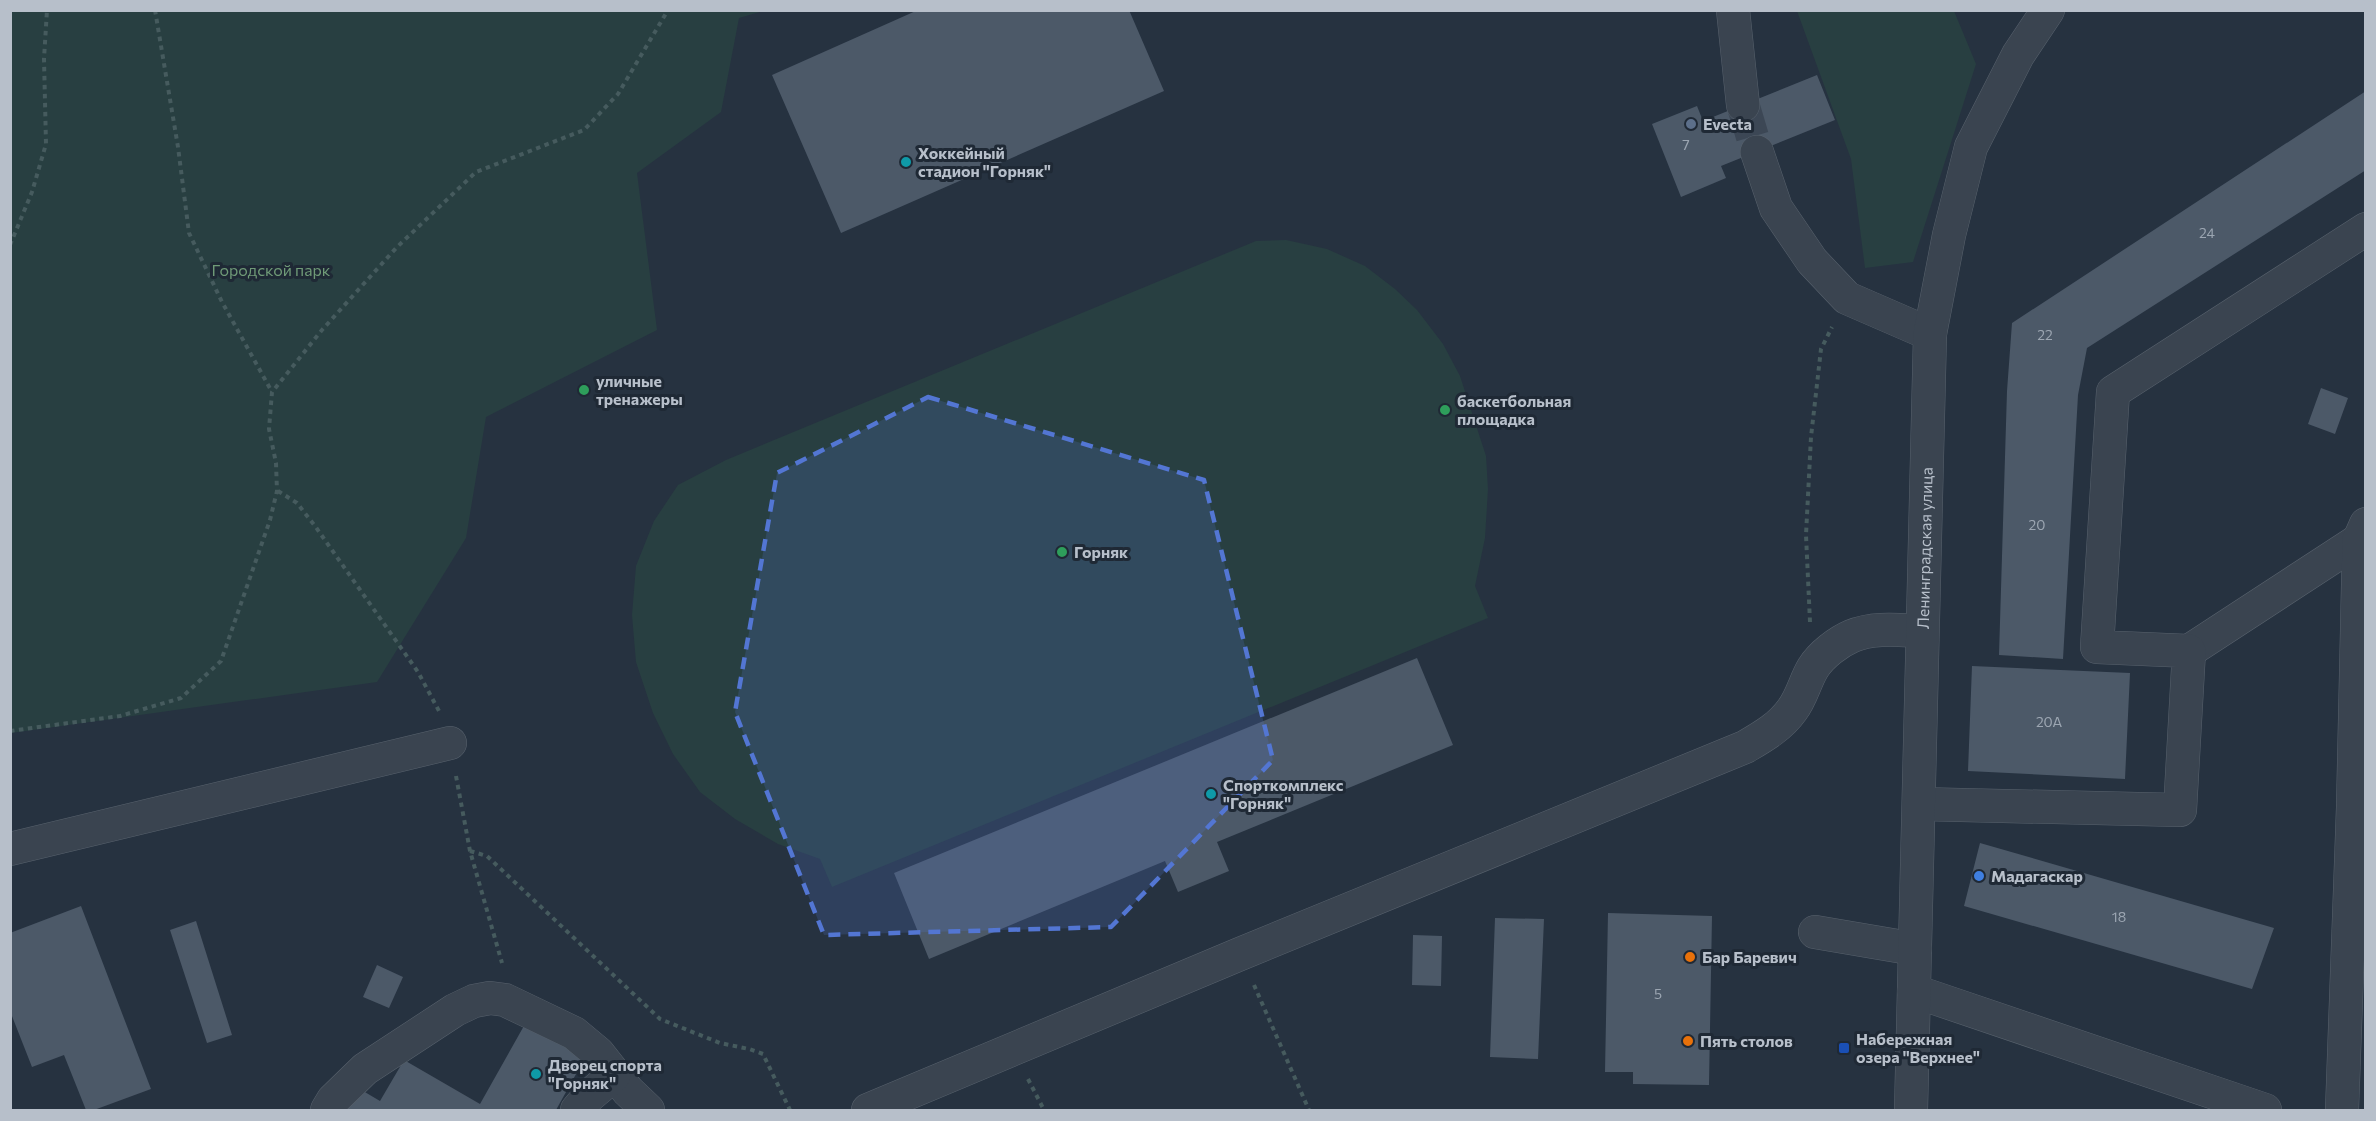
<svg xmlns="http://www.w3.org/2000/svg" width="2376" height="1121" font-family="Commissioner,sans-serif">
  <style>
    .green { fill: #283f41 }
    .building { fill: #4c5968 }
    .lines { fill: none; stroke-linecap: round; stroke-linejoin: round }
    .minor-tunnel { stroke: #3c4755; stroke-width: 33; stroke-dasharray: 33 16; stroke-linecap: butt }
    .minor-casing { stroke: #58626d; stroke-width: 34 }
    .path { stroke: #465b5e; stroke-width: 4; stroke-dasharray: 4.5 4.5; stroke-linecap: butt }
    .minor { stroke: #3a4450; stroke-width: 33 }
    .marked { fill: #5376d3; fill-opacity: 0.2; stroke: #5376d3; stroke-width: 4.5; stroke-dasharray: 12 8; stroke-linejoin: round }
    .service-dot { fill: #5c6f8a; stroke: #1f2935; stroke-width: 2 }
    .culture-dot { fill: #0f9aa8; stroke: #1f2935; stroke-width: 2 }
    .leisure-dot { fill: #2e9e5b; stroke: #1f2935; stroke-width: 2 }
    .shop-dot { fill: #3f7fe0; stroke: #1f2935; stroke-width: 2 }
    .food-dot { fill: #e8710a; stroke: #1f2935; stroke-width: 2 }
    .transit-dot { fill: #1a4fb4; stroke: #1f2935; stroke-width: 2 }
    .labels { text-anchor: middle; stroke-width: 6; stroke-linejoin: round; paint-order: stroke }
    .number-label { font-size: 14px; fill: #9ca6b2 }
    .poi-label { font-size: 16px; font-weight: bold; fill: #b7bfca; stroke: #1f2935; text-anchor: start }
    .park-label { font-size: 16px; fill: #6f9a77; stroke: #1f2935 }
    .street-label { font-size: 16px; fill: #b7bfca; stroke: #1f2935 }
  </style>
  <rect width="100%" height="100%" fill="#263240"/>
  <path class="green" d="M10,11H763L739,18L721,112L637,173L657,330L486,417L466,538L377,682L11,733Z
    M1797,11H1954L1976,64L1913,262L1865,268L1851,159Z
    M1286,240L1327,249L1365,266L1395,289L1417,310L1443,344L1460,376L1486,456L1488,489L1485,538L1475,586L1488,618L832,887L820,859L778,844L735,819L700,792L673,754L653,713L636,662L632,615L636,566L654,521L678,485L726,460L1256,241Z"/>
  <path class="building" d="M918,10H1129L1164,91L841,233L772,75Z
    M1817,75L1835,120L1721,166L1726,178L1681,197L1652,124L1697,106L1703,121Z
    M2366,91V170L2087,348L2078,395L2063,659L1999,655L2007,391L2012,323Z
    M2321,388L2348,398L2335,434L2308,424Z
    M1417,658L1453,745L1217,842L1229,871L1178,892L1165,861L929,959L894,873Z
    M1972,666L2130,673L2125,779L1968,771Z
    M1980,843L2274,928L2252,989L1964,906Z
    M81,906L151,1089L94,1110H86L64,1055L32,1067L10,1011V933Z
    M1608,913L1712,916L1709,1085L1633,1084V1072H1605Z
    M1495,918L1544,919L1538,1059L1490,1057Z
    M196,921L232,1035L207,1043L170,930Z
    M1413,935L1442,936L1441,986L1412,985Z
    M377,965L403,977L389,1008L363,997Z
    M525,1024L585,1058L556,1110H346L358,1088L380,1101L404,1060L480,1104Z"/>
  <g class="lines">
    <path class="minor-tunnel" d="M1743,105L1757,152"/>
    <g class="minor-casing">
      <g id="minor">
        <path d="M1733,10L1743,105"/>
        <path d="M1757,152L1776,208L1812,261L1847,298L1930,334"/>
        <path d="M2189,651L2359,540"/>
        <path d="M1919,804L2180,810L2189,651L2097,647L2113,392L2366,229"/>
        <path d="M10,849L450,743"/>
        <path d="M1815,932L1915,949"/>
        <path d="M1914,991L2265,1110"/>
        <path d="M327,1110L333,1100L365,1069L455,1010L474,1001L490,998L505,1000L574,1033L598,1053L628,1091L648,1110"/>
        <path d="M577,1110L589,1096L614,1075"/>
        <path d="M868,1110L1240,954L1745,747C1762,737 1780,727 1792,710C1802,697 1805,681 1813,668C1821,655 1838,642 1852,636C1873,627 1899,630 1921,631"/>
        <path id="s1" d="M1911,1110L1930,334L1949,235L1971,147L2018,55L2048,10"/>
        <path d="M2342,1110L2353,807L2359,540L2366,524"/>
      </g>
    </g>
    <path class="path" d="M155,10L178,147L189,233L222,302L272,392
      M10,245L32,192L46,144L44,59L47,10
      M278,491L297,503L315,526L418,672L439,711
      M1810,622L1806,535L1811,437L1821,349L1832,327
      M10,731L120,716L181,698L221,661L270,520L277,491L276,463L269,429L272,392L322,330L397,247L476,172L584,130L618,94L668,10
      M456,776L470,851L502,963
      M470,851L487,856L660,1019L720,1043L749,1049L763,1054L790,1110
      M1254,985L1309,1110
      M1028,1079L1044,1110"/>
    <use href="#minor" class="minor"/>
  </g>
  <path class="marked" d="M928,397L1204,480L1273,760L1111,927L824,935L735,712L777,473Z"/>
  <circle class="service-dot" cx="1691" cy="124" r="6"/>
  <g class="culture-dot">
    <circle cx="906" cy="162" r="6"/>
    <circle cx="1211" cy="794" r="6"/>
    <circle cx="536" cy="1074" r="6"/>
  </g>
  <g class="leisure-dot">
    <circle cx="584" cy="390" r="6"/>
    <circle cx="1445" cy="410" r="6"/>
    <circle cx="1062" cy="552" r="6"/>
  </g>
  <circle class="shop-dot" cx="1979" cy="876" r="6"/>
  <g class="food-dot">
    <circle cx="1690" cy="957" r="6"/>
    <circle cx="1688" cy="1041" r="6"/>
  </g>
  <rect class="transit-dot" x="1838" y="1042" width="12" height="12" rx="3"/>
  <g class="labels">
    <g class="number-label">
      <text x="1686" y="150">7</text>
      <text x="2207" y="238">24</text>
      <text x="2045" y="340">22</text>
      <text x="2037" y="530">20</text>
      <text x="2049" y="727">20А</text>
      <text x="2119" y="922">18</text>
      <text x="1658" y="999">5</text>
    </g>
    <g class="poi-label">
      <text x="1703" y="130">Evecta</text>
      <text x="918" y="159">Хоккейный<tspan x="918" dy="18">стадион "Горняк"</tspan></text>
      <text x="596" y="387">уличные<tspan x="596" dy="18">тренажеры</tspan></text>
      <text x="1457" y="407">баскетбольная<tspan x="1457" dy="18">площадка</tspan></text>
      <text x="1074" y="558">Горняк</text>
      <text x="1223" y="791">Спорткомплекс<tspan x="1223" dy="18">"Горняк"</tspan></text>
      <text x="1991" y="882">Мадагаскар</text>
      <text x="1702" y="963">Бар Баревич</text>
      <text x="1856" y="1045">Набережная<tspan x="1856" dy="18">озера "Верхнее"</tspan></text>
      <text x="1700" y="1047">Пять столов</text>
      <text x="548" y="1071">Дворец спорта<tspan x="548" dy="18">"Горняк"</tspan></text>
    </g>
    <g class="park-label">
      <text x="271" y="276">Городской парк</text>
    </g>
    <g class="street-label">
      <text dy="6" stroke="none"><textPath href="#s1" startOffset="562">Ленинградская улица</textPath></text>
    </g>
  </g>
  <rect width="2376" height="1121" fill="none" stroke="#b7bfca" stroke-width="24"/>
</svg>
